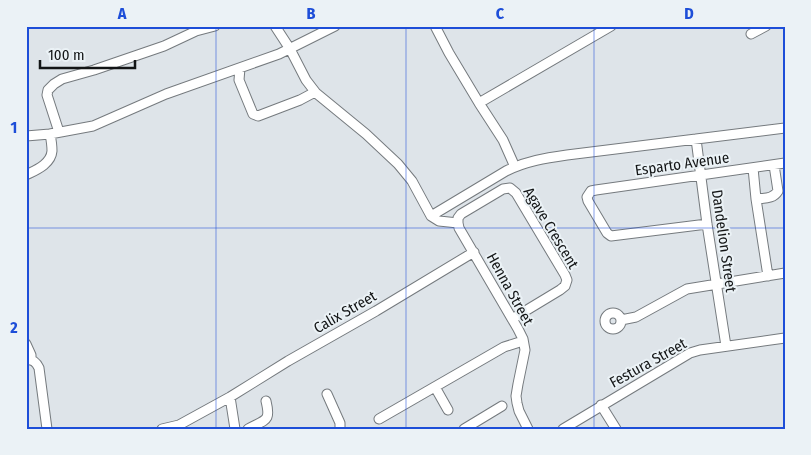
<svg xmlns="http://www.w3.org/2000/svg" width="811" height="455" font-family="'Fira Sans Condensed',sans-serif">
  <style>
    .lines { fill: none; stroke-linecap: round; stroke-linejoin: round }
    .minor-casing { stroke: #757a7e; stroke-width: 11 }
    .minor { stroke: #fff; stroke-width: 9 }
    .grid { fill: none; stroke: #1d4ed8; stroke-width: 1; stroke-opacity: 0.55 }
    .labels { text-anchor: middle; stroke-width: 4; stroke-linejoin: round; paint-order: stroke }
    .street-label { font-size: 15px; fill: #131516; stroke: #ebf2f6 }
    .neatline { fill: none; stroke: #1d4ed8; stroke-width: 2 }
    .grid-label { font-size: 16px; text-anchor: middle; font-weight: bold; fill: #1d4ed8 }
  </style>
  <rect width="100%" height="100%" fill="#dee4e9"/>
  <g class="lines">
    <g class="minor-casing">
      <path id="minor" d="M275,26L290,49L306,80L316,93L366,134L398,164L412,181L431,216L439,221L458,223
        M435,26L449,53L479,103L611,26
        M751,34L766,26
        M240,68L239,80L253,114L258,116L300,100L315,92
        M479,103L503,140L515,167
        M59,132L47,95L48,90L54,84L62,79L94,70L164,46L196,31L215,26
        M26,136L50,134L93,126L166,94L279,54L335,26
        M696,139L707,224L726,346
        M753,168L756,199L768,276
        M26,175C36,170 51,164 52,151C52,145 51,139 50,134
        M756,199C765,198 773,199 778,191L774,165
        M431,216L506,171C526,161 546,158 567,155L785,128
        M458,223V218L461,214L503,189L510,188L516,193L565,275L567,280L565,286L560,290L512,319
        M458,223L459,228L518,329L523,339L525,350L518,384L516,396L517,403L519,411L528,429
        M707,224L611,236L607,233L588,201L587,197L591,191L596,190L785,163
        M605 321a8 8 0 1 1 16 0a8 8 0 1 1-16 0Z
        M621,320L636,317L687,289L785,273
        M26,344L31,355V360
        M26,360C33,359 36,362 39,368L47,429
        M435,387L448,410
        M327,394L340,423V429
        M230,397L235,429
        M601,405L616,429
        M379,419L504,347L523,341
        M162,429L179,425L230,397L288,361L376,311L474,252
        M248,429C266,419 271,422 266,401
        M464,429L502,406
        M563,429L690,353L700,350L785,338"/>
    </g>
    <use href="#minor" class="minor"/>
  </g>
  <path class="grid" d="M216,26V429M406,26V429M594,26V429M26,228H785"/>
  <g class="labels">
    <g class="street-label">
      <text transform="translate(682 164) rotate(-8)" y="5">Esparto Avenue</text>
      <text transform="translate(551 228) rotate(59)" y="5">Agave Crescent</text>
      <text transform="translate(724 241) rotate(82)" y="5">Dandelion Street</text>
      <text transform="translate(510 289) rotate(61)" y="5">Henna Street</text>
      <text transform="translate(345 312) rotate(-30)" y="5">Calix Street</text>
      <text transform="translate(648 363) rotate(-29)" y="5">Festura Street</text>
    </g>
  </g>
  <rect width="811" height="455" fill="none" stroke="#ebf2f6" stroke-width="55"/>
  <path d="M40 60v8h95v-8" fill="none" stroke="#131516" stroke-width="2.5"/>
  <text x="48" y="60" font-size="15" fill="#131516" stroke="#ebf2f6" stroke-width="4" paint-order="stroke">100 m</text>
  <rect x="28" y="28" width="756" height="400" class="neatline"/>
  <g class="grid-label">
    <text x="122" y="19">A</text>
    <text x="311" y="19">B</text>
    <text x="500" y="19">C</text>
    <text x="689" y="19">D</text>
    <text x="14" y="133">1</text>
    <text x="14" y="333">2</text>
  </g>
</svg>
